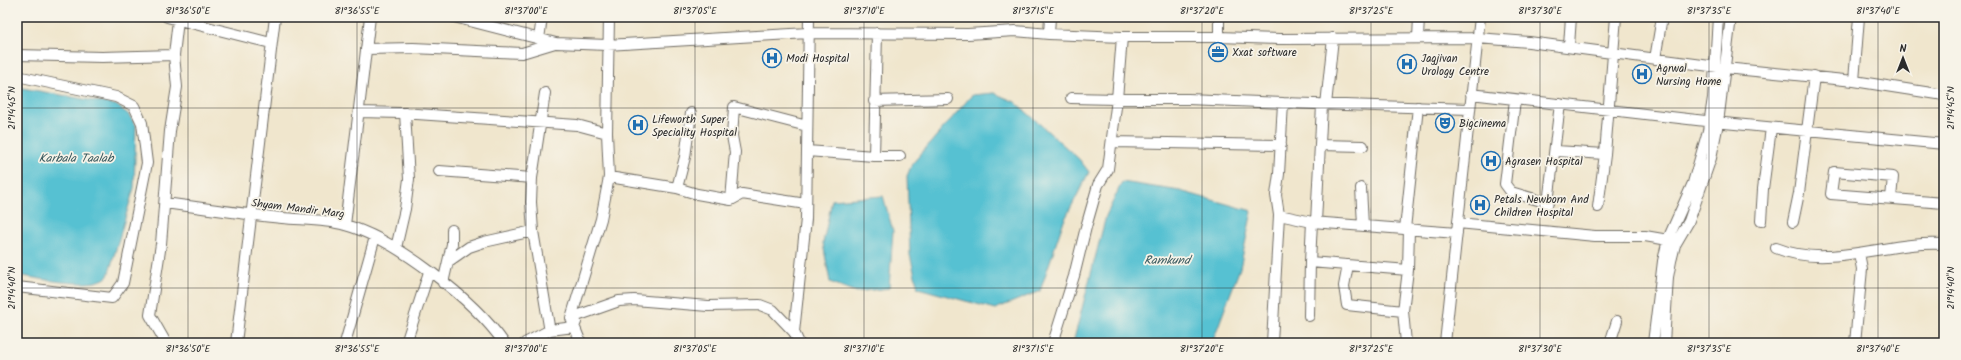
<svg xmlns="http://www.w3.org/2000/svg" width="1961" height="360" font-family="Kalam,sans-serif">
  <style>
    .water { fill: #57c1d2; stroke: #41767e }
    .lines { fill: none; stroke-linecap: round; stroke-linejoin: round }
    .minor-casing { stroke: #706c64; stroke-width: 12 }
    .minor { stroke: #fff; stroke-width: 10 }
    .ticks { fill: none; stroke: #2b2b2b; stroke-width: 1; stroke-opacity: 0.45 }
    .labels { text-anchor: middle; stroke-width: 3.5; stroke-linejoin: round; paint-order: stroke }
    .poi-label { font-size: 11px; fill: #2b2b2b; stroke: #f7f3e8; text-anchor: start }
    .street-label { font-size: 11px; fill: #2b2b2b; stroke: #f7f3e8 }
    .water-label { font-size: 12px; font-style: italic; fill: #38585d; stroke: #f7f3e8 }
    .neatline { fill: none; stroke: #2b2b2b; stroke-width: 1.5 }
    .ticks-label { font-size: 10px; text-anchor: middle; fill: #2b2b2b }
  </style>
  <rect width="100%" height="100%" fill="#f7f3e8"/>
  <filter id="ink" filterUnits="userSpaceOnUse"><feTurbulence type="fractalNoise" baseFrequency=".025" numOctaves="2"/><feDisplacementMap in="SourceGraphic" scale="8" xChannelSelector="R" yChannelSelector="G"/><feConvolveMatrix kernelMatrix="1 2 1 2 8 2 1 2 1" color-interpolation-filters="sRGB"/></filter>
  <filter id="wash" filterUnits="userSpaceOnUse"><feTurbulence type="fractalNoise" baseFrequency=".012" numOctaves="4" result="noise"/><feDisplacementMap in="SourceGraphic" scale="16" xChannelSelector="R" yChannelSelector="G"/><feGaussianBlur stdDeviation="0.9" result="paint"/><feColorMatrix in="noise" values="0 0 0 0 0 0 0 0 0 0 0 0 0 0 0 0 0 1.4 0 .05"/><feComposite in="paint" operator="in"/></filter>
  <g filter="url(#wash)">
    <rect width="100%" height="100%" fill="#f0e6cd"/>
    <path class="water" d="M17,87L116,105L128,114L136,125L134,188L108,276C93,291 38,278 17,275Z
      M994,93L1015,102L1079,159L1089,172L1063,223L1040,291L995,309L918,288L910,255L907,176L912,164L972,95Z
      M1122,182L1180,191L1252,211L1240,268L1212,343H1073L1106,216Z
      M883,196L893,231L889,288L856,292L830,282L823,243L832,200Z"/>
  </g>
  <g filter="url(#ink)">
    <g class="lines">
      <g class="minor-casing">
        <path id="minor" d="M167,17L271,43
          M454,17L556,43L607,45L808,33L968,34L1015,31L1049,34
          M1050,17L1049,34L1122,37H1219V17
          M1122,37L1117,99H1188L1283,103
          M1219,37L1279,39L1477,38L1529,42L1725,68L1854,81L1944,95
          M1418,38L1419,17
          M539,39L542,17
          M1569,46L1571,17
          M366,49L413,48L522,53L555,43
          M17,55L102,57L174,55
          M1655,59L1662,17
          M17,76L116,97L134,106L142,123L147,163L123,283L112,298L17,287
          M1854,81L1859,17
          M545,93L532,178L531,202L533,231L549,326
          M1471,94L1714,122L1944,144
          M1515,100L1505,184L1511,192L1548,203L1560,104
          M874,101L948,99
          M1326,105L1333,38
          M359,112L402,113L577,125L607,133L609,177L601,219L571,318
          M607,133L609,17
          M1112,142L1281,145
          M1320,145L1363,146
          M807,151L874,156L877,33
          M1556,151L1605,154
          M874,156H900
          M439,171L532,178
          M609,177L677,188L685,157L691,113
          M677,188L697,194L731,200L742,194L806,204
          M1361,188L1363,225
          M1891,198L1893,177L1834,172L1831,194L1944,203
          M731,200L735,152L732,136L734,107L807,126
          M165,203C204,208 243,214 282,218C303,220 325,219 345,225C396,239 474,300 504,343
          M1598,207L1605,154L1616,17
          M1279,215L1312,222L1457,233
          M1761,221L1763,189L1771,128
          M1312,222L1310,262L1408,270
          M1316,222L1322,105
          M1793,222L1799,193L1814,76
          M1458,223L1595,236H1645L1674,241
          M345,225L370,17
          M1405,229L1418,107
          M396,248L405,209L409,179L405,113
          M1776,248C1830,270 1889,240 1944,244
          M449,261L469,247L484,242L533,231
          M1348,265L1344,286L1347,305L1403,311L1408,270L1409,229
          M443,283L452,244V230
          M1403,311L1406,343
          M1309,316L1310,262
          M794,332L806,219L809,17
          M166,343L150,315L161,244L170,131L177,87L174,55L178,20
          M236,343L275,17
          M345,343L375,237
          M406,343L429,272
          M525,343L550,330L574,327L576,322
          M581,343L571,318L619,301L634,300L708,306L760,305L773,310L794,332L799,343
          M1053,343L1074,276L1086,227L1098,185L1108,169L1117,99L1071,98
          M1272,343L1279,215L1276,195L1279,174L1283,103L1469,109
          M1445,343L1480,17
          M1610,343L1617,321
          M1653,343L1663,261L1668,239L1693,183L1708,131L1713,98L1718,17
          M1664,343L1668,277L1671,261L1675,245L1689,221L1711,158L1718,123L1731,17
          M1855,343L1862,269L1859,253"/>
      </g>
      <use href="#minor" class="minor"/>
    </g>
  </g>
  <path class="ticks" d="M19,17V343M188,17V343M357,17V343M526,17V343M695,17V343M864,17V343M1033,17V343M1202,17V343M1371,17V343M1540,17V343M1709,17V343M1878,17V343M17,108H1944M17,288H1944"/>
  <defs>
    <g id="office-ring" transform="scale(1)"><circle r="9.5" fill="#f7f3e8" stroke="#1f6fb2" stroke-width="1.5"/><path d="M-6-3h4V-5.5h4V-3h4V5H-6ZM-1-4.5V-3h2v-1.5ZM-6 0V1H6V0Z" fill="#1f6fb2"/></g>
    <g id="hospital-ring" transform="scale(1)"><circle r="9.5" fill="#f7f3e8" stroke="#1f6fb2" stroke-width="1.5"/><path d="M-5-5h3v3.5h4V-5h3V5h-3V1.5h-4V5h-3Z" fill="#1f6fb2"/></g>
    <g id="theatre-ring" transform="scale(1)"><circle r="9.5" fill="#f7f3e8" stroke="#1f6fb2" stroke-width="1.5"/><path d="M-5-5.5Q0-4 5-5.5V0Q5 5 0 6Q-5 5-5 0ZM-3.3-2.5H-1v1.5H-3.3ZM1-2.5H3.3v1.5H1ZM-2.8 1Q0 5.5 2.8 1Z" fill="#1f6fb2"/></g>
  </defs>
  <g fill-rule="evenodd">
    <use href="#office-ring" x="1218" y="52"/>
    <use href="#hospital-ring" x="772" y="58"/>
    <use href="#hospital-ring" x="1407" y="64"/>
    <use href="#hospital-ring" x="1642" y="74"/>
    <use href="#theatre-ring" x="1445" y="123"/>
    <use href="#hospital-ring" x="638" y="125"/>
    <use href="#hospital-ring" x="1491" y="161"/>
    <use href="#hospital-ring" x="1480" y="205"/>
  </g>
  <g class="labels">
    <g class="poi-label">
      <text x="1232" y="56">Xxat software</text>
      <text x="786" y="62">Modi Hospital</text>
      <text x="1421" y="62">Jagjivan<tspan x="1421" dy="13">Urology Centre</tspan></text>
      <text x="1656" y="72">Agrwal<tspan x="1656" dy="13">Nursing Home</tspan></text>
      <text x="652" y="123">Lifeworth Super<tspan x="652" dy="13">Speciality Hospital</tspan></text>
      <text x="1459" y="127">Bigcinema</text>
      <text x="1505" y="165">Agrasen Hospital</text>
      <text x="1494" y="203">Petals Newborn And<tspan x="1494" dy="13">Children Hospital</tspan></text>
    </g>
    <g class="street-label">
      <text transform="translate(298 208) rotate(7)" y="4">Shyam Mandir Marg</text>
    </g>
    <g class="water-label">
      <text x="76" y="162">Karbala Taalab</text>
      <text x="1167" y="264">Ramkund</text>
    </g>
  </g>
  <rect width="1961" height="360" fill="none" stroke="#f7f3e8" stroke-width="44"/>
  <g transform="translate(1903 58)" stroke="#f7f3e8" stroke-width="3" paint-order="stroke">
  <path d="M0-3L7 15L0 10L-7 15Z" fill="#2b2b2b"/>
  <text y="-6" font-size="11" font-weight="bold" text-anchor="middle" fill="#2b2b2b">N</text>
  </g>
  <rect x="22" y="22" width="1917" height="316" class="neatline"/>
  <g class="ticks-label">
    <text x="188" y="14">81°36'50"E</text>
    <text x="357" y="14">81°36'55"E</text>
    <text x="526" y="14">81°37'00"E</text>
    <text x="695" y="14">81°37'05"E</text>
    <text x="864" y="14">81°37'10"E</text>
    <text x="1033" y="14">81°37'15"E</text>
    <text x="1202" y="14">81°37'20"E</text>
    <text x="1371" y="14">81°37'25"E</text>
    <text x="1540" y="14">81°37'30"E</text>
    <text x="1709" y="14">81°37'35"E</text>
    <text x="1878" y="14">81°37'40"E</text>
    <text transform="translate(11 108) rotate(-90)" y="4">21°14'45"N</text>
    <text transform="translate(1950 108) rotate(-90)" y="4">21°14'45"N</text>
    <text transform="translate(11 288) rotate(-90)" y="4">21°14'40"N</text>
    <text transform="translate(1950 288) rotate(-90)" y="4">21°14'40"N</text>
    <text x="188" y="352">81°36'50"E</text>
    <text x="357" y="352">81°36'55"E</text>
    <text x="526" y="352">81°37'00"E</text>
    <text x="695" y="352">81°37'05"E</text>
    <text x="864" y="352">81°37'10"E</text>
    <text x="1033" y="352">81°37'15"E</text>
    <text x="1202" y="352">81°37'20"E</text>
    <text x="1371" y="352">81°37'25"E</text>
    <text x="1540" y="352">81°37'30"E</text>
    <text x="1709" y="352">81°37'35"E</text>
    <text x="1878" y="352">81°37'40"E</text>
  </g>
</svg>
